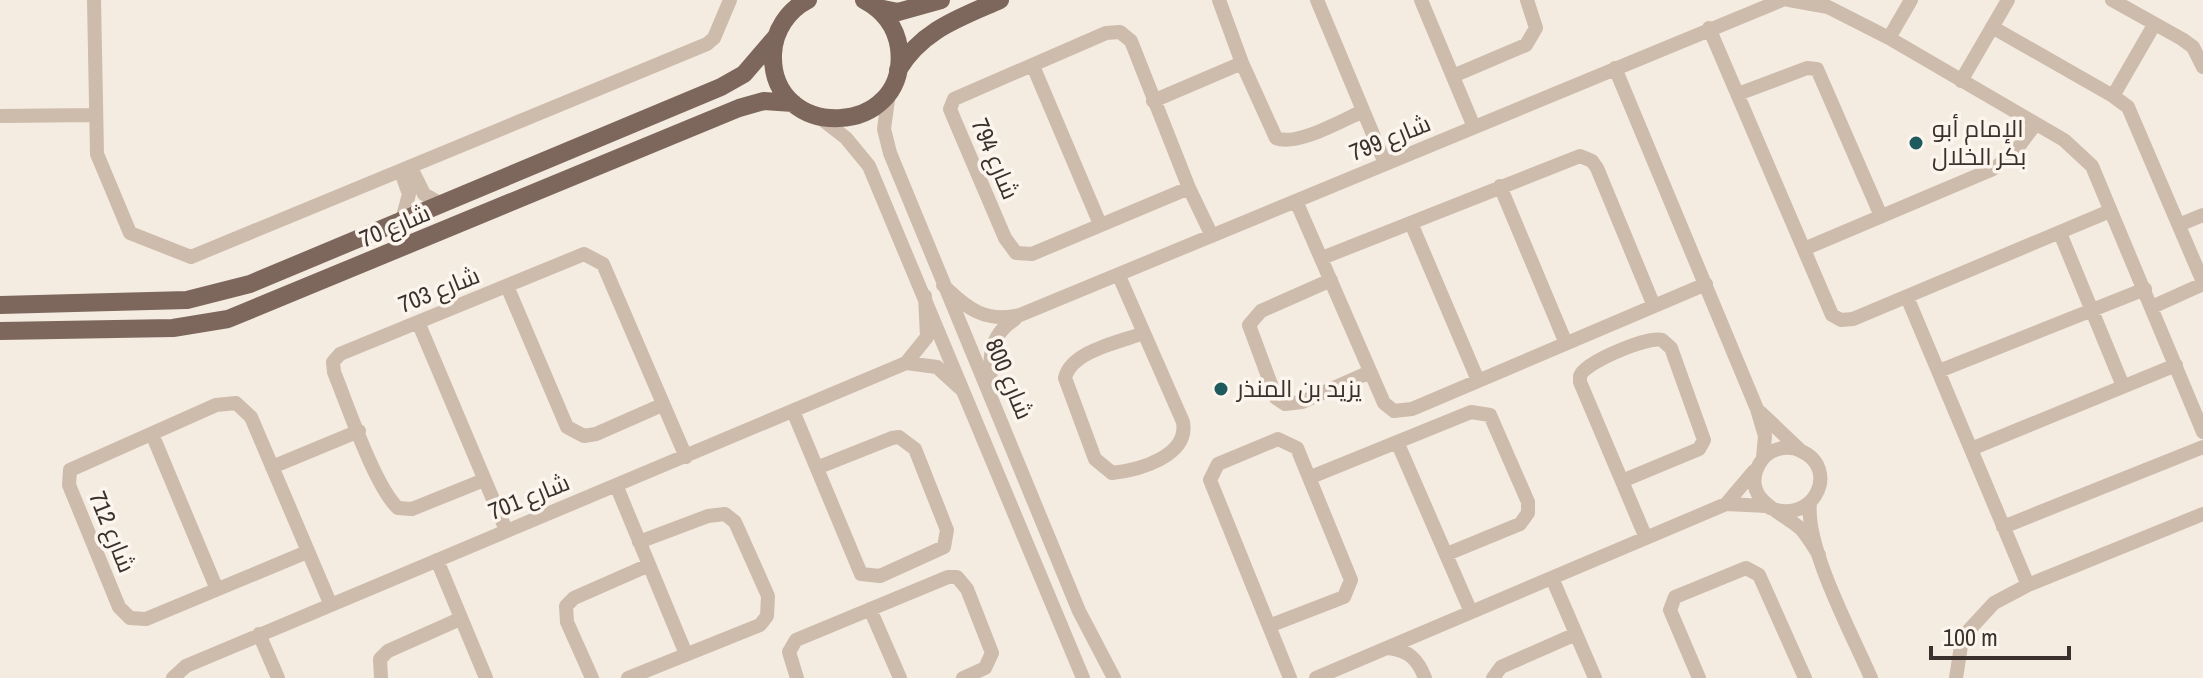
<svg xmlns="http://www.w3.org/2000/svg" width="2203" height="678" font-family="'Archivo Narrow',Cairo,sans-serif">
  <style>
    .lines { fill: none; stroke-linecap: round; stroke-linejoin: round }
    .minor { stroke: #cdbbac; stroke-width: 14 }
    .major { stroke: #7d675c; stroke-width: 18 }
    .poi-dot { fill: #1f5a5e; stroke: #fbf5ee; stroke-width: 3 }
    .labels { text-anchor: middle; stroke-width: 7; stroke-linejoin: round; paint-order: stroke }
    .poi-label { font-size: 24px; fill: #3b302b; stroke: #fbf5ee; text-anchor: start }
    .street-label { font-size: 24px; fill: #3b302b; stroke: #fbf5ee }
  </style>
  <rect width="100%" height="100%" fill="#f4ebe1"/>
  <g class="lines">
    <path class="minor" d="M94,0L97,154L130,233L191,257L707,44L714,38L730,0
      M1219,0L1242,63L1276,138C1296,147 1343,120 1363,111
      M1317,0L1385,163
      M1421,0L1474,127
      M1789,0L1828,7L1889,38L2064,140L2092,166L2203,432
      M2112,0L2182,39L2193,47L2203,67
      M2154,25L2113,96L2128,107L2203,282
      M1992,27L2113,96
      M1709,28L1832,315L1841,320L1853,319L2110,211
      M1889,38L1911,0
      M1033,66L1100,224
      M1615,68L1757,409L1765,436L1763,458
      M1453,76L1526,45L1536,28L1527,0
      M1961,81L2008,0
      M889,92L884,129L890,153L1079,611L1114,678
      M1738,94L1807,68L1817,69L1881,216
      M1153,101L1242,63
      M0,116L96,115
      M819,117L846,138L869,166L1083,678
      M411,168L424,194L441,204
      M401,172L409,194L402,220
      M1500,186L1565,341
      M1189,188L1032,254L1016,253L1005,238L955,121L950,109L954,99L1106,33L1120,32L1131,41L1189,188L1212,236
      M1296,201L1384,403L1394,411L1412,409L1706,284
      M1411,223L1477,378
      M2181,224L2203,215
      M2060,233L2123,386
      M1804,249L1993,169L2013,154L2034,126
      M1322,258L1580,156L1592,161L1597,168L1654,306
      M1119,276L1183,422C1189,456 1140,470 1112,473L1095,459L1065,378C1071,351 1120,342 1144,333
      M1331,280L1261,311L1249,325L1276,398L1285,404L1302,402L1370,372
      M943,285C967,309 986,323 1020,315L1782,0
      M507,286L567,427L584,436L596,434L662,405
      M1907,297L2028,585
      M2152,307L2203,284
      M418,322L506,530
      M906,363L937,367L960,388
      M1939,371L2145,289
      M991,388C989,359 988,336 1015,319
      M793,411L861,574L880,576L944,547L947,530L915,449L899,437L892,438L819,467
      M1760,412L1800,450
      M152,434L216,587
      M1398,444L1471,612
      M1971,449L2176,365
      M272,467L359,431
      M1311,477L1471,412L1490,415L1528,502V513L1520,524L1447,554
      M484,480L412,509L398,508C375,487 347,404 334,372L333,362L340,354L584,254L603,264L686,457
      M1622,481L1699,449L1704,440L1671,348L1662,340C1648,336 1585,362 1580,376V382L1646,538
      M616,485L686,654
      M1810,503C1805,547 1852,634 1871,678
      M1726,504L1754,471
      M1770,508C1815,525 1840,468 1801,451C1792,446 1780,447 1771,452C1764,456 1759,463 1756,471C1746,502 1783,512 1801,529C1808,537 1813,546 1819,555
      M2003,527L2203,447
      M307,552L146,619L130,618L119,607L69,485L70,470L216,405L236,403L251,417L330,603
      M437,560L486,678
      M1552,578L1595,678
      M870,609L900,678
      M1269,626L1344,597L1351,580L1297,448L1278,439L1218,464L1210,480L1290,678
      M259,634L278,678
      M1388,648C1409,650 1418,660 1425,678
      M173,678L186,666L906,363L927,337L925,296
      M381,678L380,659L388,651L460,619
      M592,678L567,622L566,606L574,598L649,565
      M628,678L760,625L767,616L768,596L735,522L725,514L708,516L639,542
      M797,678L789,652L796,640L948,577H957L967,589L992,653L985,668L963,678
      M1316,678L1726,504L1767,506
      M1493,678L1501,667L1576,634
      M1699,678L1670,610L1675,597L1746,568L1759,575L1805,678
      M1956,678L1961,646L1969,630L1994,603L2028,585L2203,514"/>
    <path class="major" d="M808,0C788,10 774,31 773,54C770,143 910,138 899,48C896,27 883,10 864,0
      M878,8L898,12L941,0
      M898,70C922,30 959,18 1000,0
      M0,305L187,300L250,284L721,87L744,74L775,38
      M0,331L173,328L228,319L739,108L764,101L793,103"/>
  </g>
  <g class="poi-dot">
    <circle cx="1916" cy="143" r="8"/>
    <circle cx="1221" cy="389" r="8"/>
  </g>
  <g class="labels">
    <g class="poi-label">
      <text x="1932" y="137">الإمام أبو<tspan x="1932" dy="28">بكر الخلال</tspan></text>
      <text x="1237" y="397">يزيد بن المنذر</text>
    </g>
    <g class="street-label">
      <text transform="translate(1390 138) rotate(-22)" y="8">شارع 799</text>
      <text transform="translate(995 159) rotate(67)" y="8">شارع 794</text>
      <text transform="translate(395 226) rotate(-23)" y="8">شارع 70</text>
      <text transform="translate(439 290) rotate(-22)" y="8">شارع 703</text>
      <text transform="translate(1009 379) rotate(67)" y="8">شارع 800</text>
      <text transform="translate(529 497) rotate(-22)" y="8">شارع 701</text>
      <text transform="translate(112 532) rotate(68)" y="8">شارع 712</text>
    </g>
  </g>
  <path d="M1931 646v12h138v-12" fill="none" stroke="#3b302b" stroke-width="4"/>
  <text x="1943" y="646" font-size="24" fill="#3b302b" stroke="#fbf5ee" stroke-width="6" paint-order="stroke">100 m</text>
</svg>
